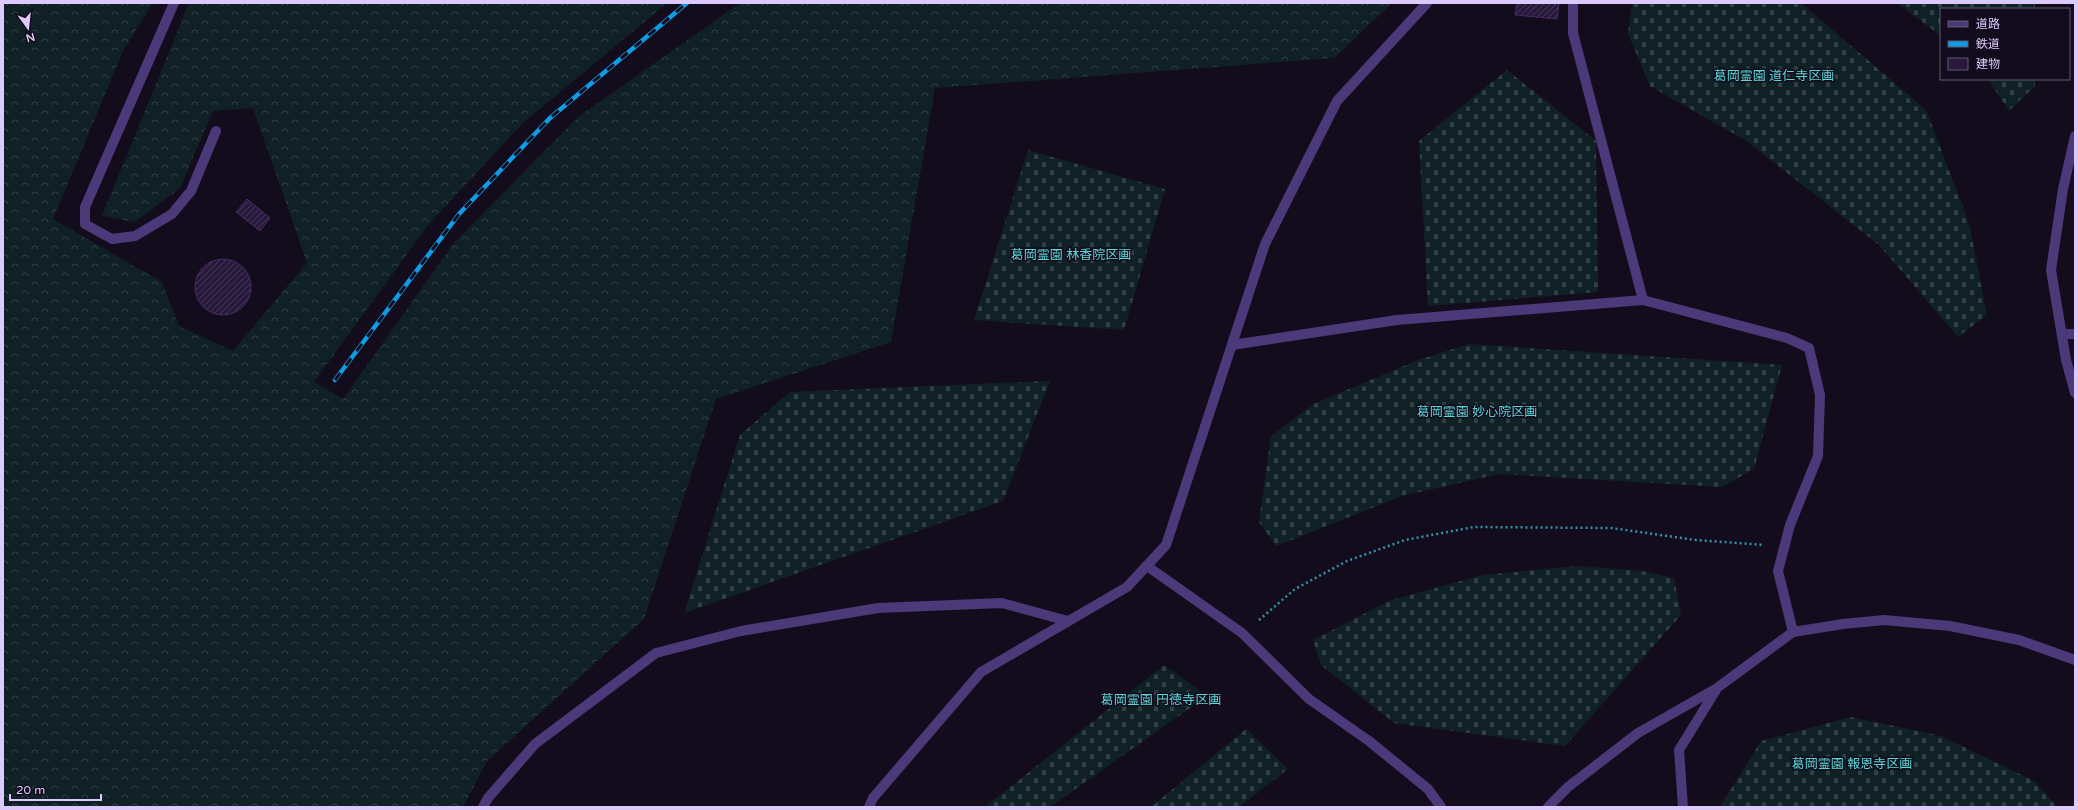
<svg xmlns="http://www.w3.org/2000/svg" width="2078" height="810" font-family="'Varela Round','Noto Sans JP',sans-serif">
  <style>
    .forest { fill: url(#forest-crowns) }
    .cemetery { fill: url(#cemetery-stones) }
    .building { fill: url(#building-hatch); stroke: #462c67 }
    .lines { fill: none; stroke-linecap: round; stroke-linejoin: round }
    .path { stroke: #3393a7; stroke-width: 2.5; stroke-dasharray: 2 3; stroke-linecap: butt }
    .service { stroke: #4b3979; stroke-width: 10 }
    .minor { stroke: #4b3979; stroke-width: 10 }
    .rail-casing { stroke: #0c9de6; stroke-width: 4.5 }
    .rail { stroke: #130c1c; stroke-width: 3; stroke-dasharray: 9; stroke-linecap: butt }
    .labels { text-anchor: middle; stroke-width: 3; stroke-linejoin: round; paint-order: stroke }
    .park-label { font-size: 13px; fill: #5bd7d6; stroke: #130c1c }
  </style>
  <defs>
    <pattern id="forest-crowns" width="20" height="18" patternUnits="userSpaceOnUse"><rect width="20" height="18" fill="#102125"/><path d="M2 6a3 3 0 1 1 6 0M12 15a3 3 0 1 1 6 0" fill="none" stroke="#324046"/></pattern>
    <pattern id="cemetery-stones" width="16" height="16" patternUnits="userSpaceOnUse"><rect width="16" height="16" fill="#102125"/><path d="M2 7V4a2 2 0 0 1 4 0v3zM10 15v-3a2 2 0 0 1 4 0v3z" fill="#324046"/></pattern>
    <pattern id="building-hatch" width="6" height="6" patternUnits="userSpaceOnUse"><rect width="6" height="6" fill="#28193c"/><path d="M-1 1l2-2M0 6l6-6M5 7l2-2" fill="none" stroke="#473959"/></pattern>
  </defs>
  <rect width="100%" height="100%" fill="#130c1c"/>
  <path class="forest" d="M3,3H153L124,49L53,219L162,282L179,326L233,351L307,263L253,108L213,111L180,188L135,222L102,216L189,3H667L523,123L429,224L314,382L343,399L453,244L578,117L740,3H1392L1334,58L935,88L891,342L716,399L644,619L487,761L463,807H3Z"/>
  <path class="cemetery" d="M1632,3H1801L1926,110L1969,223L1987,315L1958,337L1879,245L1745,140L1650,86L1628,34Z
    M1897,3H2035V9H1941V36Z
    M1507,70L1596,141L1598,292L1428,306L1419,141Z
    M1988,79H2035V86L2009,111Z
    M1028,150L1165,189L1124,330L974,320Z
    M1469,344L1782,365L1754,469L1722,487L1499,474L1402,496L1276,546L1259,522L1271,436L1314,404L1418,360Z
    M1050,381L1003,501L684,613L740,435L790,392Z
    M1577,566L1642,571L1674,578L1681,615L1565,746L1394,723L1321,665L1313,640L1391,600L1483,575Z
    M1164,665L1207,696L1050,807H985Z
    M1851,717L1941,736L2034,781L2058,807H1720L1761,741Z
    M1246,729L1288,769L1239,807H1151Z"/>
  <path class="building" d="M1517,3H1559L1557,19L1515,15Z
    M247,199L270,218L260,231L236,212Z
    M195 287a28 28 0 1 1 56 0a28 28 0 1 1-56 0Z"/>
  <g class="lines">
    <path class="path" d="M1259,620L1295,589L1347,561L1405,540L1474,527L1611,528L1696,540L1764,545"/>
    <path class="service" d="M174,3L85,207V224L112,239L135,236L172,214L191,191L216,131
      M1573,3V33L1643,300
      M2062,334H2075
      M1232,345L1397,320L1643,300L1787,338L1809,348L1820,395L1818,456L1790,525L1778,571L1793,632
      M1147,566L1242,633L1309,699L1369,741L1428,789L1441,807
      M483,807L488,798L535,744L656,653L741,631L878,608L1002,603L1068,621
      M1548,807L1568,787L1638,733L1717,688L1793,632L1843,624L1884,620L1950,626L2019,640L2075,660
      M1683,807L1679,750L1716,690"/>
    <path class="minor" d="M2075,136L2063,189L2051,270L2066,360L2075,393
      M869,807L873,798L981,672L1127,587L1166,545L1265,244L1337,101L1427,3"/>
    <g class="rail-casing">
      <path id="rail" d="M335,380L459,214L550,118L687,3"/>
    </g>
    <use href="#rail" class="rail"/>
  </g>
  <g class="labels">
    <g class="park-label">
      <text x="1774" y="80">葛岡霊園 道仁寺区画</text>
      <text x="1071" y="259">葛岡霊園 林香院区画</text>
      <text x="1477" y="416">葛岡霊園 妙心院区画</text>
      <text x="1161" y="704">葛岡霊園 円徳寺区画</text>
      <text x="1852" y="768">葛岡霊園 報恩寺区画</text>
    </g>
  </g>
  <rect width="2078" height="810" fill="none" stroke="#dccafc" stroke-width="8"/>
  <rect x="1940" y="8" width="130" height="72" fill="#130c1c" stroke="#635876"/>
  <rect x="1948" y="21" width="20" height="6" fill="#4b3979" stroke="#635876"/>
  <text x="1976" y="28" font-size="12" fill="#dccafc">道路</text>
  <rect x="1948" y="41" width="20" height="6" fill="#0c9de6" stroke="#635876"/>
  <text x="1976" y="48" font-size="12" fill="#dccafc">鉄道</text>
  <rect x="1948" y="58" width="20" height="12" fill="#28193c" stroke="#635876"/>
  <text x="1976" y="68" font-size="12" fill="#dccafc">建物</text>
  <g transform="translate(28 28) rotate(165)" stroke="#130c1c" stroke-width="3" paint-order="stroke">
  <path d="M0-3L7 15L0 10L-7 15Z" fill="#dccafc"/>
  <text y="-6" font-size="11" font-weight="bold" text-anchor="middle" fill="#dccafc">N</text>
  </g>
  <path d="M10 794v6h91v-6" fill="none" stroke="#dccafc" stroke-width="2"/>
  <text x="16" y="794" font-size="12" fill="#dccafc" stroke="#130c1c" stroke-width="3" paint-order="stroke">20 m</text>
</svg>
